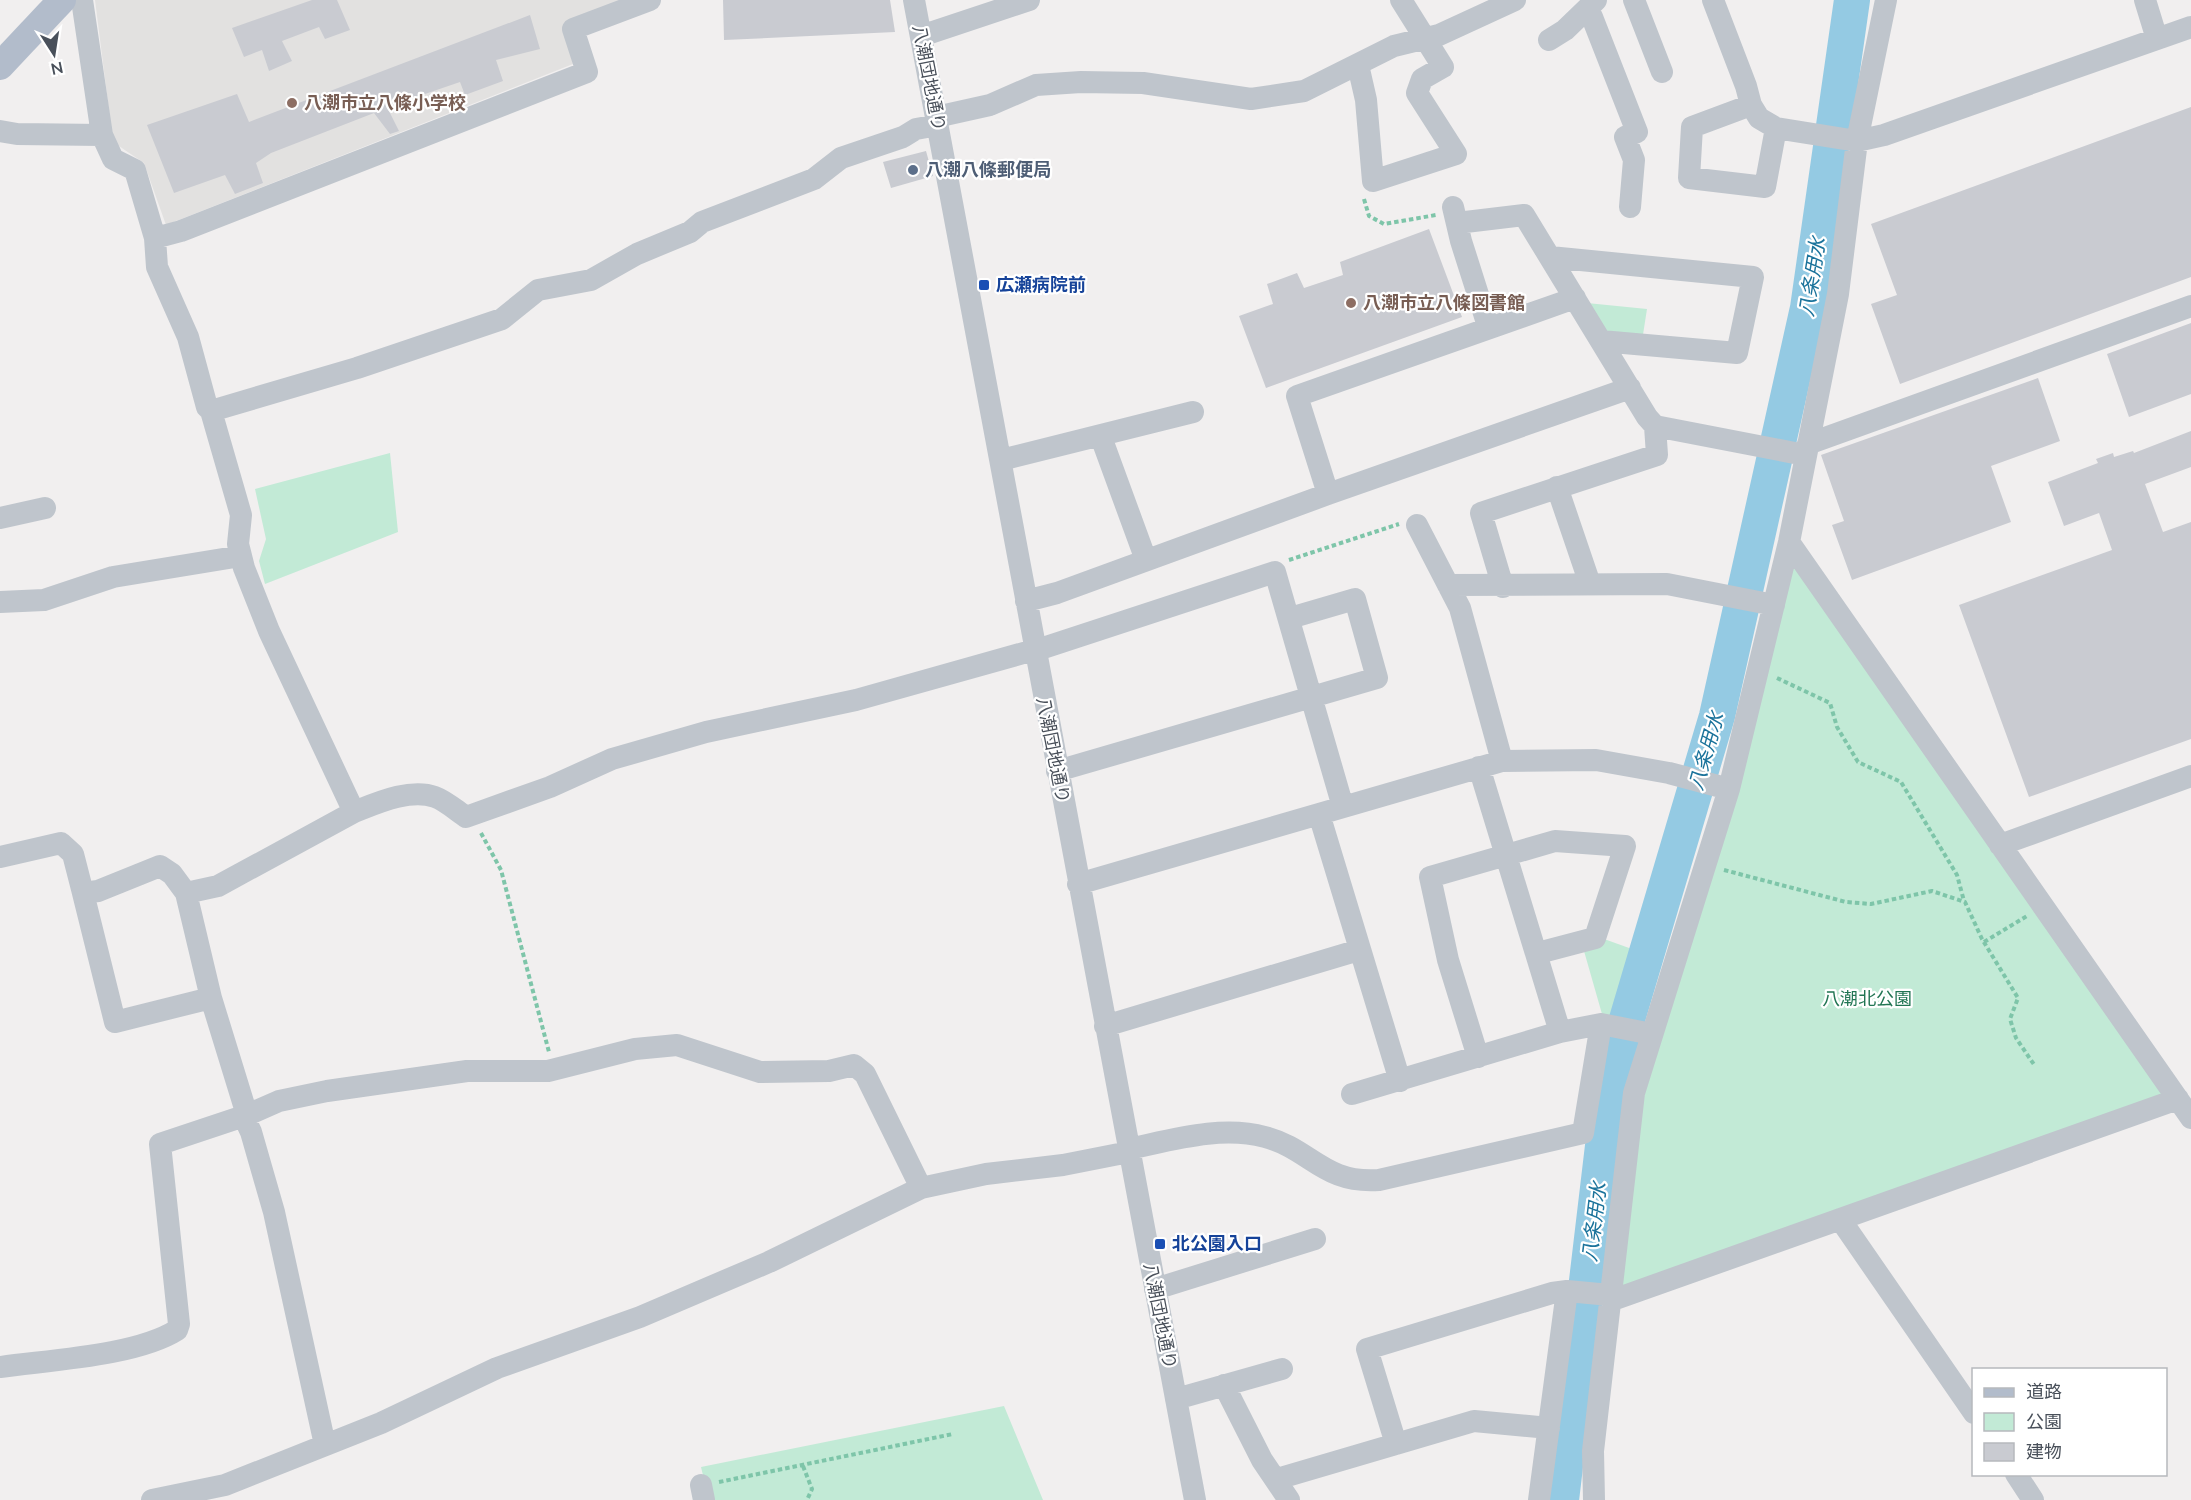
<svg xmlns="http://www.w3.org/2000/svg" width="2191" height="1500" font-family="Mulish,'Noto Sans JP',sans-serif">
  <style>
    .education { fill: #e2e1e0 }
    .green { fill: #c2ead6 }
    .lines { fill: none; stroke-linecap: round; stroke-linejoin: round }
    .river { stroke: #94cae3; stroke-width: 36 }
    .building { fill: #c9cbd1 }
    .path { stroke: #7ec5a9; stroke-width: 4; stroke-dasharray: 4.5 3; stroke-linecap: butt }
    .minor { stroke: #bfc5cc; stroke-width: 22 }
    .major { stroke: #b2bccb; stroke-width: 28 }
    .education-dot { fill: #8d6e63; stroke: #fff; stroke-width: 2 }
    .service-dot { fill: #5c6f8a; stroke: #fff; stroke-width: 2 }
    .transit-dot { fill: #1a4fb4; stroke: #fff; stroke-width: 2 }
    .labels { text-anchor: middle; stroke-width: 4.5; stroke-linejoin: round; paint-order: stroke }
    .street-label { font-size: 18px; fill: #49505a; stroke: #fff }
    .education-label { font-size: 18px; font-weight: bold; fill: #785e54; stroke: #fff; text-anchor: start }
    .service-label { font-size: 18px; font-weight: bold; fill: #4e5e75; stroke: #fff; text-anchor: start }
    .transit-label { font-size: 18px; font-weight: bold; fill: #164399; stroke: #fff; text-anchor: start }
    .park-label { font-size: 18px; fill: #217553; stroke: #fff }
    .water-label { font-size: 20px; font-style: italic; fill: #1b739b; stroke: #fff }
  </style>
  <rect width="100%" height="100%" fill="#f1efef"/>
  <path class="education" d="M95,0H630L565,27L573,64L166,225L144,163L113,142Z"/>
  <path class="green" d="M1587,303L1647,309L1642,341L1611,339Z
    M390,453L398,532L265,584L259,561L266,539L255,489Z
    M1790,560L2172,1097L1618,1290L1642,1092Z
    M1593,935L1643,953L1623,1025L1604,1021L1580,937Z
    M1004,1406L1043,1500H709L701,1467Z"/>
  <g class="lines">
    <path class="river" d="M1561,1500L1612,1070L1717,716L1808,308L1852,0"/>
  </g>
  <path class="building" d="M312,0H337L350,30L325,39L319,27L282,41L292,61L269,71L262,50L244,57L232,28Z
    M723,0H890L895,32L724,40Z
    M530,15L540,49L496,60L503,81L465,95L460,82L387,107L399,131L390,134L374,113L271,153L256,163L263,183L235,194L225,175L174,193L147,125L237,94L249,122Z
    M2191,107V277L1900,384L1871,304L1897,295L1871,224Z
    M926,151L933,176L891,188L883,162Z
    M1429,229L1462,317L1266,388L1239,316L1273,304L1267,284L1297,273L1304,288L1343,275L1340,262Z
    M2191,323V394L2129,417L2107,354Z
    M2038,378L2060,441L1991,466L2011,522L1852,580L1832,525L1844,521L1821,455Z
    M2191,431V467L2145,484L2163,532L2191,522V739L2029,797L1959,605L2112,550L2099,513L2064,526L2048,482L2098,463L2096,459L2113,453L2114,457L2133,451L2134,453Z"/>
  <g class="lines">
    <path class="path" d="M1364,199L1369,216L1384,224L1436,215
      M1289,560L1399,524
      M1777,678L1830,703L1837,727L1858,762L1901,782L1957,875L1964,901
      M481,833L501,870L549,1052
      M1724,870L1846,902L1871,904L1932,891L1965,902L1982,939L2018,998L2010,1019L2016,1038L2035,1066
      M1984,942L2027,916
      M803,1466L812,1489L807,1500
      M719,1482L953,1434"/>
    <path class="minor" d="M82,0L102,135L113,159L135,170L155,238L181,231L587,72L573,29L650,0
      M914,0L1195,1500
      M1634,0L1662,72
      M1713,0L1746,86L1751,105L1759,118L1776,128L1857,141L1884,135L2191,27
      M2145,0L2157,39
      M1586,10L1592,17L1637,132L1625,137L1634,160L1630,207
      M921,36L1029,0
      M1549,40L1565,30L1596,0
      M1358,65L1366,100L1373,181L1456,154L1417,93L1422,79L1443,67L1401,0
      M1751,105L1692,127L1689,178L1765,187L1776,128
      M936,117L990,105L1036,85L1081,82L1143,83L1251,99L1304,91L1394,46L1439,35L1515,0
      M0,131L17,134L102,135
      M1453,207L1461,241L1488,326
      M1457,223L1524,215L1647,417L1655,426L1805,455
      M155,238L157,267L188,337L207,407L211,411L241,515L238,544L244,568L269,631L354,812
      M1550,257L1753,277L1737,353L1601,341
      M211,411L357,368L502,319L538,290L591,280L637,254L690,232L702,222L814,179L841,158L903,137L916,129L938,125
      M1101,437L1146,560
      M1808,444L2191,306
      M1001,460L1193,412
      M1557,487L1590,584
      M1328,494L1297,396L1575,298
      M0,518L45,508
      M1417,525L1460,608L1502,761
      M1789,542L2191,1118
      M1448,585L1667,584L1774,605
      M1503,587L1481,513L1657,455L1655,426
      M1026,601L1057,593L1328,494L1630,388
      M0,602L44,600L113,577L241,556
      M1034,651L1275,572L1343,807
      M1479,767L1560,1032
      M1057,771L1377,678L1355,599L1290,618
      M1319,814L1400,1081
      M2000,845L2191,776
      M0,857L61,843L73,854L83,893L98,891L160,866L172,874L186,893L211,998L247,1115L160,1144L179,1324L177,1330C136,1356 49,1360 0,1367
      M1078,884L1502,761L1596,760L1669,773L1729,789
      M83,893L115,1022L211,998
      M186,893L218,886L354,812C377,803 410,788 435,797C446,801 457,811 466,817L550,787L612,759L706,732L856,700L1034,650
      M1105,1026L1359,950
      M1478,1057L1448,960L1430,877L1555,841L1625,846L1595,938L1538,953
      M1352,1094L1560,1032L1601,1024L1652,1034
      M247,1115L279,1101L327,1091L467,1071H548L635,1049L677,1045L760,1072L829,1071L854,1065L865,1074L921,1188
      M244,1117L251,1132L274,1212L325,1445
      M1128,1149C1172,1140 1221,1125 1265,1137C1311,1149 1323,1184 1379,1180L1583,1133L1601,1024
      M1840,1219L1974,1413
      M1155,1289L1315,1239
      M1610,1301L2178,1099
      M1224,1385L1262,1460L1289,1500
      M1176,1399L1282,1369
      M1396,1444L1474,1421L1549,1428
      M2016,1474L2033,1500
      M1277,1479L1396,1444L1367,1349L1552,1293L1567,1291L1610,1295
      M701,1485L704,1500
      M152,1500L225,1485L381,1423L497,1368L640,1317L769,1262L921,1188L986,1174L1063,1165L1129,1152
      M1539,1500L1567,1291
      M1594,1500L1593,1451L1634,1093L1729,789L1789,542L1838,294L1857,141L1886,0"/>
    <path class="major" d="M0,66L62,0"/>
  </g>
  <g class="education-dot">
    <circle cx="292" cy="103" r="6"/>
    <circle cx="1351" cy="303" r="6"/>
  </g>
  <circle class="service-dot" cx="913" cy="170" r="6"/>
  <g class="transit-dot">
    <rect x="978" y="279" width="12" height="12" rx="3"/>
    <rect x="1154" y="1238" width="12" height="12" rx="3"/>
  </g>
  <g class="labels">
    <g class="street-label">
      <text transform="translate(929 78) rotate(79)" y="6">八潮団地通り</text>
      <text transform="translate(1053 750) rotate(79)" y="6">八潮団地通り</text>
      <text transform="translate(1160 1316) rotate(79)" y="6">八潮団地通り</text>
    </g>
    <g class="education-label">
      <text x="304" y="109">八潮市立八條小学校</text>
      <text x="1363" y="309">八潮市立八條図書館</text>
    </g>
    <g class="service-label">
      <text x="925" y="176">八潮八條郵便局</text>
    </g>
    <g class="transit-label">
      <text x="996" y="291">広瀬病院前</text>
      <text x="1172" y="1250">北公園入口</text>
    </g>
    <g class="park-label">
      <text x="1867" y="1005">八潮北公園</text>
    </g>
    <g class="water-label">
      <text transform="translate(1812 277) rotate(-81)" y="7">八条用水</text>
      <text transform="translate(1706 751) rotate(-74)" y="7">八条用水</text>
      <text transform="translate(1594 1222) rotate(-83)" y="7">八条用水</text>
    </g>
  </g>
  <rect x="1972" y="1368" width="195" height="108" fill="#ffffff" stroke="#b6b9bd" stroke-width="1.5"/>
  <rect x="1984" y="1388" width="30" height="9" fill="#b2bccb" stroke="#b6b9bd" stroke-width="1.5"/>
  <text x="2026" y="1398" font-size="18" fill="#49505a">道路</text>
  <rect x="1984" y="1413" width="30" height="18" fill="#c2ead6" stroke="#b6b9bd" stroke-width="1.5"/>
  <text x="2026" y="1428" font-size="18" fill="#49505a">公園</text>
  <rect x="1984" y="1443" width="30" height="18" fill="#c9cbd1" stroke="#b6b9bd" stroke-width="1.5"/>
  <text x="2026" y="1458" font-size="18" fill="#49505a">建物</text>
  <g transform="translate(54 54) rotate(168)" stroke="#ffffff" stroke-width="4.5" paint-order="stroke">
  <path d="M0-4.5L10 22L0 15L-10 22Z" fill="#49505a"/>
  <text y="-9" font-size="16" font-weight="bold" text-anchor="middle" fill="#49505a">N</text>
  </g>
</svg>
